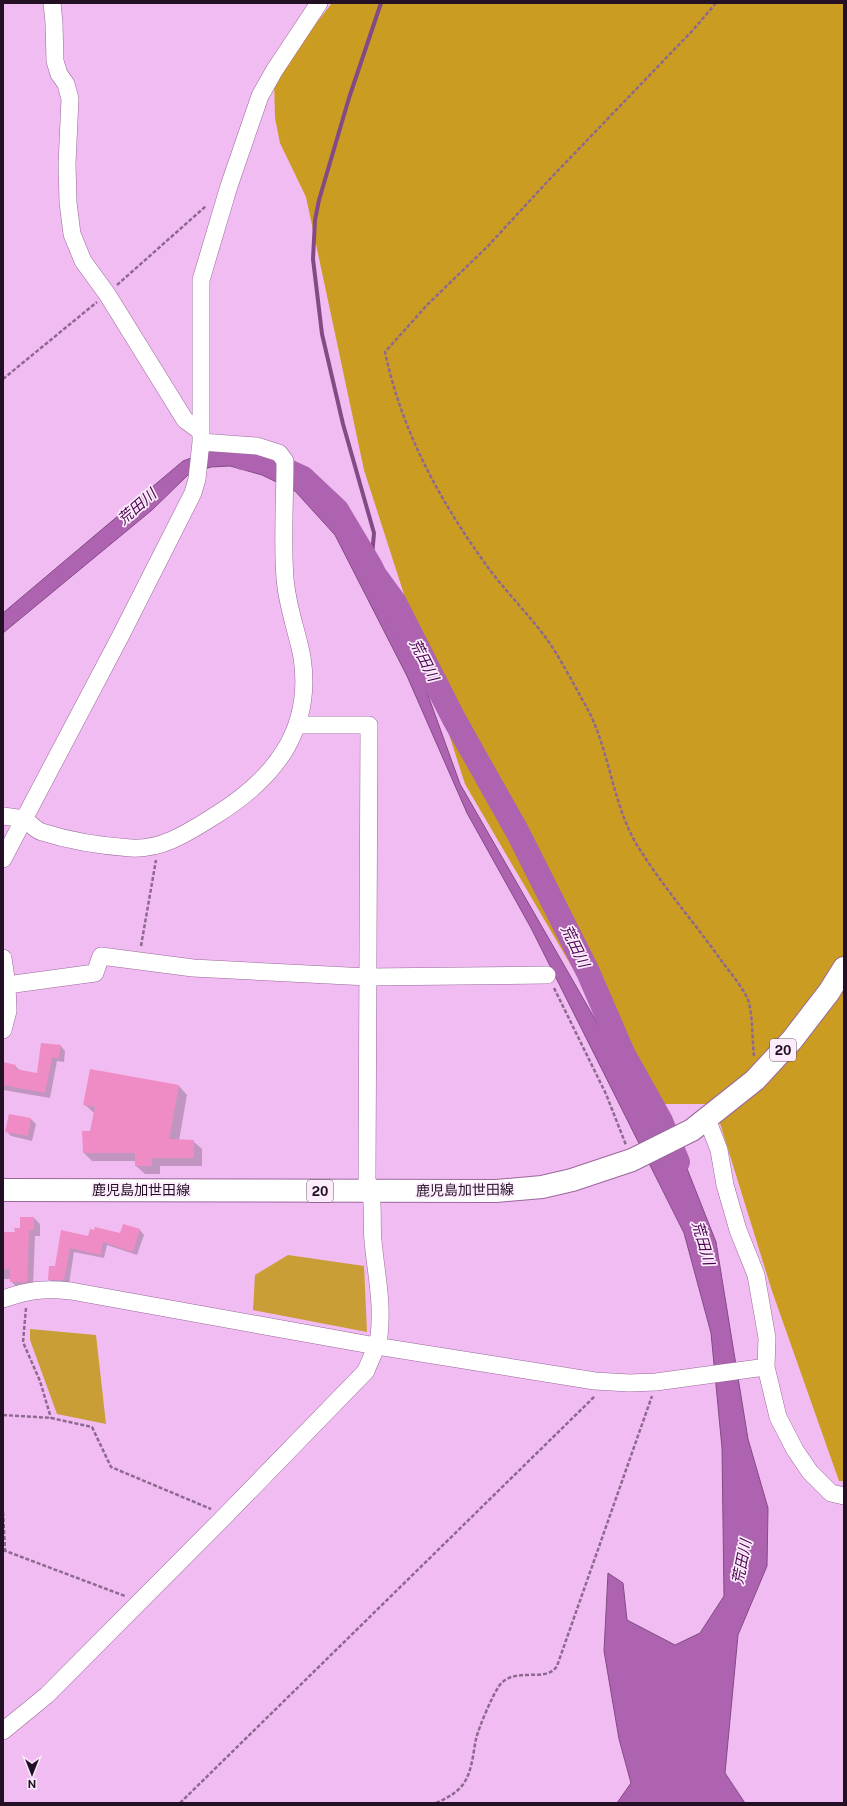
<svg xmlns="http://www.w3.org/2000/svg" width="847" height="1806" font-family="'Public Sans','Noto Sans JP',sans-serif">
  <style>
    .green { fill: #c99e36 }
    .forest { fill: #cb9c22 }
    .water { fill: #ad63b0; stroke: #844a86 }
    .shadow { fill: #0003 }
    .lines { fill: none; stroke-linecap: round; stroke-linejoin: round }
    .stream { stroke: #844a86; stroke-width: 4 }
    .river { stroke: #ad63b0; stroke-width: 24 }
    .building { fill: #f08cc5 }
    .minor-casing { stroke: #99689a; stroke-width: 18 }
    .major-casing { stroke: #99689a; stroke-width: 24 }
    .path { stroke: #8e698f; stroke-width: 2.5; stroke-dasharray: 4 2; stroke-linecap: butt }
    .minor { stroke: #fff; stroke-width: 17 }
    .major { stroke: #fff; stroke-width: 22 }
    .labels { text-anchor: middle; stroke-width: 3.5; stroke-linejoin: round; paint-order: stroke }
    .shield { fill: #fcecfc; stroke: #645265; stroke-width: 1 }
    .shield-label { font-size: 13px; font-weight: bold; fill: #231024 }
    .street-label { font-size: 14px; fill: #231024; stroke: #fcecfc }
    .water-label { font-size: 15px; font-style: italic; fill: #49004e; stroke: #fcecfc }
  </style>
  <rect width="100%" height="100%" fill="#f1bcf2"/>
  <path class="green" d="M288,1255L364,1266L367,1332L253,1310L255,1275Z
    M30,1329L96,1335L106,1424L57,1414L30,1340Z"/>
  <path class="forest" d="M332,3H844V1481H839L772,1291L714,1104H652L465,784L364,470L306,197L280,143L275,118L274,77Z"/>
  <path class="water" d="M210,451L237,452L263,458L302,482L345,533L419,670L460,784L638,1094L686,1166L716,1242L748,1439L768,1508L767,1566L738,1635L725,1773L745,1803H617L631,1783L619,1739L604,1651L608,1573L623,1583L627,1620L675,1645L700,1633L724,1596L722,1448L711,1333L684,1233L531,928L467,813L407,676L335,535L295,491L262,475L230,466L211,467L188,475L152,510L3,633V613L183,461Z"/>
  <path class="shadow" d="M42,1044L61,1046L65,1051L64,1062L57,1061L50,1098L3,1090V1063L15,1066L21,1071L38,1074Z
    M91,1070L179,1086L187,1095L179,1141H193L202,1149V1166H160V1174H145L136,1166V1161H92L84,1153L91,1132L94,1113L84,1104Z
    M9,1115L31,1119L36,1124L32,1141L11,1136L6,1131Z
    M34,1218L40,1224V1236H35L33,1288H17L11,1281V1279H3V1233H16Z
    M124,1225L140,1230L144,1235L137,1255L107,1245L104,1258L74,1252L69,1284H54L49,1279L56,1267L62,1232L89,1237L121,1234Z"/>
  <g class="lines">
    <path class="stream" d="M371,567L374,533L343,424L322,334L313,259L315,220L319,200L349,98L381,3"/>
    <path class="river" d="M243,458L264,460L303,478L337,510L371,567L375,575L394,601L454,719L517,831L588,972L623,1053L661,1121L678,1162"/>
  </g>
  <path class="building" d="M41,1043L61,1045L59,1058L52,1057L45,1093L3,1085V1062L16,1065L15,1069L37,1073Z
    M90,1069L179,1085L169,1139L194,1140V1158H152V1166H135V1153H83L82,1131H90L95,1107L83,1105Z
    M9,1114L31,1118L28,1136L5,1132Z
    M20,1217H34V1230H29L27,1282H10V1269H4L3,1232H15L14,1228H20Z
    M123,1224L140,1229L133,1252L103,1242L100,1255L70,1248L64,1280H48L49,1266H55L61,1230L88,1236L90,1229L94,1230L95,1227L120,1233Z"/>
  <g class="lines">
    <g class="minor-casing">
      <path id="minor" d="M52,3L54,23L55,61L59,74L66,84L70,99L67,164L68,202L72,234L83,261L107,294L185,420L200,431
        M3,816C9,817 18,817 24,820C31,823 35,830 42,832C70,841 102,846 131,848C163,850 190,831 216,815C275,778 313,730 302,657C297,631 287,606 285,578C282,540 285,499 285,461L279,453L257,446L201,442
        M3,859L120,637L193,493L197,479L201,442V280L229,186L260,96L274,71L319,3
        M3,958L7,985L8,1011L3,1030
        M7,985L95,973L101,956L193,968L368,977L547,975
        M707,1119L719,1150L725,1185L738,1230L756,1275L767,1338L766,1367L778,1417L795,1450L810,1472L831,1493L844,1496
        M3,1299C29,1290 44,1288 71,1291L376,1346L595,1381L629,1383L656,1382L766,1367
        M3,1731L47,1695L226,1515L366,1371C370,1360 377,1348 379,1336C383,1304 376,1273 373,1241C371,1221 375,1200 367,1180L369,725H298"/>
    </g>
    <g class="major-casing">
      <path id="major" d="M3,1190L496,1191L542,1187L572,1180L632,1160L692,1130L755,1080L792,1040L829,992L844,968"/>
    </g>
    <path class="path" d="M716,3L693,30L547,182L488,246L428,304L385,352C401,428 437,496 482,559C501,587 526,611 546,638C561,659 574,685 587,708C610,751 612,803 637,845C662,886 695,923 723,963C730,972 747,993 749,1003C753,1020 752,1039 754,1056
      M117,285L206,206
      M3,379L97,302
      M141,946L156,860
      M554,988L606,1094L626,1145
      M26,1308L23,1342L40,1381L51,1418
      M3,1415L51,1418L92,1427L111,1467L211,1509
      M3,1512L5,1550
      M3,1550L125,1596
      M180,1803L595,1396
      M436,1803C447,1798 457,1793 464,1783C472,1771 473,1754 476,1739C479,1727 492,1696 499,1686C514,1665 546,1684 557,1666L652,1396"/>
    <use href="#minor" class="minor"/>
    <use href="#major" class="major"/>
  </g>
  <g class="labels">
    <g class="shield">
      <rect x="770" y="1039" width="26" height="22" rx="3"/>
      <rect x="307" y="1180" width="26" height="22" rx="3"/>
    </g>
    <g class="shield-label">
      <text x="783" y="1055">20</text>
      <text x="320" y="1196">20</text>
    </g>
    <g class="street-label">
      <text x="141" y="1195">鹿児島加世田線</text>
      <text transform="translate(465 1190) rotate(-1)" y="5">鹿児島加世田線</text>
    </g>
    <g class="water-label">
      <text transform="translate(137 507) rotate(-41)" y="5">荒田川</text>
      <text transform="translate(424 660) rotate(63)" y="5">荒田川</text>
      <text transform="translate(575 946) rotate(64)" y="5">荒田川</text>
      <text transform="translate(703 1243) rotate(74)" y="5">荒田川</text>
      <text transform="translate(742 1562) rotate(-79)" y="5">荒田川</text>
    </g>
  </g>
  <rect width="847" height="1806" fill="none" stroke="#231024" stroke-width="8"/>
  <g transform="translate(32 1774) rotate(180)" stroke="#fcecfc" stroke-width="3" paint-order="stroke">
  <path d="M0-3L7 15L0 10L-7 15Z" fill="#231024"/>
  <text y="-6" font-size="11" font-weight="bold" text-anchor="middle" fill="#231024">N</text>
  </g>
</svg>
